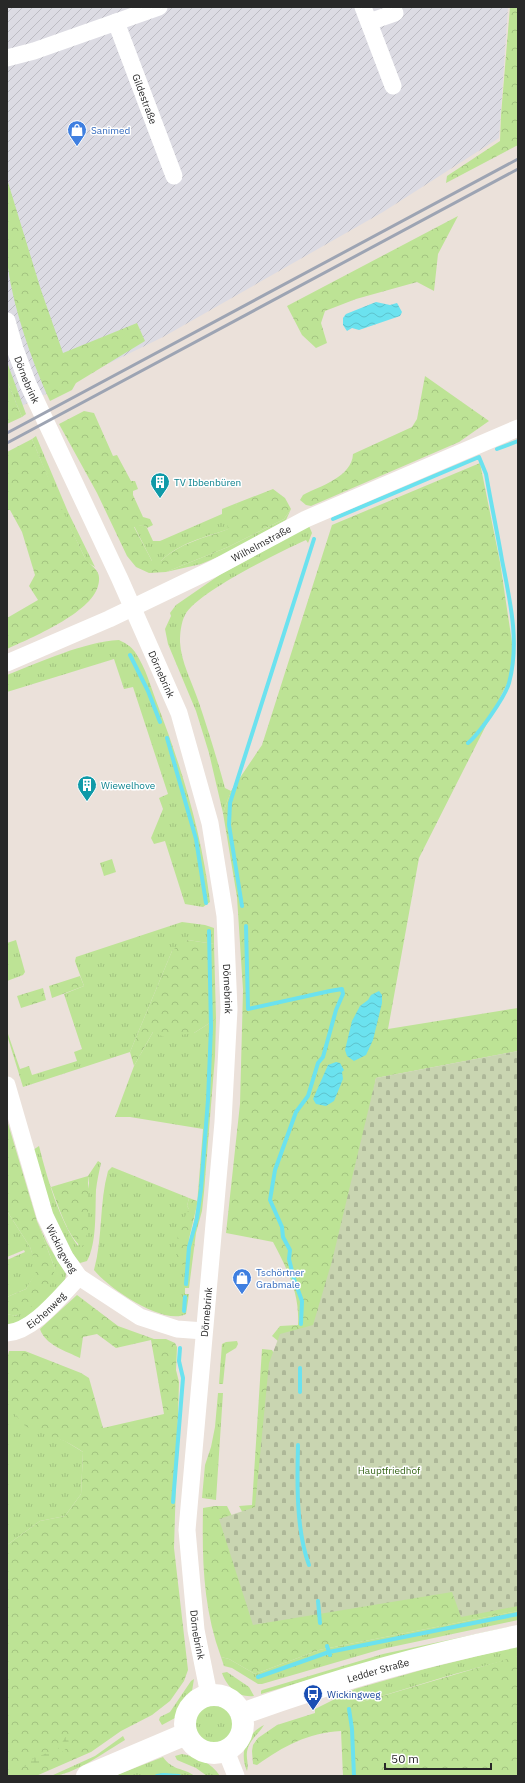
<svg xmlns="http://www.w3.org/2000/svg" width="525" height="1783" font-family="'IBM Plex Sans',sans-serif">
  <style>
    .industrial { fill: url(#industrial-furrows) }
    .grass { fill: url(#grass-tufts) }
    .forest { fill: url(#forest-crowns) }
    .wetland { fill: url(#wetland-marsh) }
    .cemetery { fill: url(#cemetery-stones) }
    .water { fill: url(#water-waves) }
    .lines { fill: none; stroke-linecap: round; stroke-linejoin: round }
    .stream { stroke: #6be2ef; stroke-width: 4 }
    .minor { stroke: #fff; stroke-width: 17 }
    .secondary { stroke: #fff; stroke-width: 22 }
    .rail { stroke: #9da4b3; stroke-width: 3 }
    .labels { text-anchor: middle; stroke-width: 3; stroke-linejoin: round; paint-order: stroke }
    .street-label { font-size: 10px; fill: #282828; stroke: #fff }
    .shop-label { font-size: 10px; fill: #366cbe; stroke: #fff; text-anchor: start }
    .culture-label { font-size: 10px; fill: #0d838f; stroke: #fff; text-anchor: start }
    .park-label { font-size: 10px; fill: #366519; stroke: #fff }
    .transit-label { font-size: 10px; fill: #164399; stroke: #fff; text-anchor: start }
  </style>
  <defs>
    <pattern id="industrial-furrows" width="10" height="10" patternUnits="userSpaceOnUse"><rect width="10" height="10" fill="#dcdbe3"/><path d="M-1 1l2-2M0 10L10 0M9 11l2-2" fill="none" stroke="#bdbcc3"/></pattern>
    <pattern id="grass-tufts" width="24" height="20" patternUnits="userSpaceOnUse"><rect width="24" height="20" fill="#bde395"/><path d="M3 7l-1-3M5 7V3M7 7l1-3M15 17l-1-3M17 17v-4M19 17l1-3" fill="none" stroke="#a2c380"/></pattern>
    <pattern id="forest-crowns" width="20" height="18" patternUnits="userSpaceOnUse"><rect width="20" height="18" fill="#bde395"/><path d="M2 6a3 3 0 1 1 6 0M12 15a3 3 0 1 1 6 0" fill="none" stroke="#a2c380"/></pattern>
    <pattern id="wetland-marsh" width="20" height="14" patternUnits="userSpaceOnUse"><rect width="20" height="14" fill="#bde395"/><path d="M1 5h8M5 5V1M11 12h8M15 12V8" fill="none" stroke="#a2c380"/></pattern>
    <pattern id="cemetery-stones" width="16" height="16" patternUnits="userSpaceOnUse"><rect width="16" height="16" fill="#c9d5b1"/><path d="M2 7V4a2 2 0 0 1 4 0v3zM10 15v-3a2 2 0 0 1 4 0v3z" fill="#adb798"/></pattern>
    <pattern id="water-waves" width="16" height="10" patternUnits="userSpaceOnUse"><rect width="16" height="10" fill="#6be2ef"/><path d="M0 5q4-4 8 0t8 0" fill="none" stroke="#5dc2cd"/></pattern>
  </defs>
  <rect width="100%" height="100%" fill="#ebe1da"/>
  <path class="industrial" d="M7,7H508L499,138L383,212L163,337L7,413Z"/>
  <path class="grass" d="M7,362L26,414L22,417L7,381Z
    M36,436L68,512L95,567L87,562L58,503L32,439Z
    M237,503L229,529C205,537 179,543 161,561H152L134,526L143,525L147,528L153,541H160L222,514V509Z
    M291,509L286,520L225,554L201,564L166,572L228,547L284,519Z
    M309,526L312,533L308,543L306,540C280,552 197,592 185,615C181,623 180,633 180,642C181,662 192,682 198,700C208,729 217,759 225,788L231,791L223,813L209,753L196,711L168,644L165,629L171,616L170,613L176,605L221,574Z
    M119,640C125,643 131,646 135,652C146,668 151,688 158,706C182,769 202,834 210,902L203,907L185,904L165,841L154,844L151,838L163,809L159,798L168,794L133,687L124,689L114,659L7,692V675C41,662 83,642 119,640Z
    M112,859L116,872L104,876L100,863Z
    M182,922L205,925L214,928V944L188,940L172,951L130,1052L23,1087L7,1035V1031L20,1069L29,1066L32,1075L77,1061L74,1052L82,1049L64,994L84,986L75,961L76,957Z
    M16,940L25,972L23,975L7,981V943Z
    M216,1019L215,1056L204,1192L202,1211L196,1233L189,1288H185V1294H189L186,1314C164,1326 108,1288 94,1270C103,1238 99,1203 108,1171L112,1167L189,1198L187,1206L189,1209L186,1264L197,1205L203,1129L130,1117H115L134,1066L153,1032L194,1033Z
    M39,1146C47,1178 59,1219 78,1246L89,1183L88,1176L98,1161L101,1163C99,1172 97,1181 96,1190C95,1211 97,1243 87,1261L80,1263C54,1231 45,1189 33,1150Z
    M7,1211L30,1247L38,1270L26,1289L7,1297V1260L25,1252L24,1250L7,1257Z
    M37,1221L47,1243L66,1274L65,1281L39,1310L7,1328V1314L16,1316L55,1269Z
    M237,1341L238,1344L236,1348L226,1354L223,1384H219L222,1344L226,1342Z
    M7,1385L17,1416L25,1425L65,1441L83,1452L81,1494L65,1516L40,1521L7,1545Z
    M218,1393H223L216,1500L202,1498L205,1465L211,1447L215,1427Z
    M518,1611V1620L382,1649L262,1684H258L232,1668L224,1666L221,1657L229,1659L255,1674L319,1650Z
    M518,1625L308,1680L261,1694V1691L262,1690L383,1654Z
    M518,1646V1656L514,1658L451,1675L362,1702L355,1689L425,1669Z
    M227,1672L249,1687L254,1696C238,1698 227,1687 222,1673Z
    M194,1679L192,1691L182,1703L175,1718L162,1725L159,1720L160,1717L170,1712L191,1681Z
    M193 1724a21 21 0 1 1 42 0a21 21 0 1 1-42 0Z
    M264,1725C258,1735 249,1740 247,1752C246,1759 249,1764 247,1771C239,1753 246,1734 264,1725Z
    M123,1736L125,1740C106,1751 73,1776 51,1776L95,1756Z
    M182,1754C197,1757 212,1763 220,1776H207L196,1768L177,1760L175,1756Z
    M163,1757C173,1771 182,1767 195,1776H114Z"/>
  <path class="forest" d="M510,7H518V145L446,183L447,176L500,141L501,115Z
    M7,179L41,290L63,353L137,323L145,341L76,383L72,390L50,401C32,362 11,302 7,259C4,233 7,205 7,179Z
    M458,216L438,254L434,291L417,282L356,299L325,311L321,323L327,343L316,348L302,335L287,306Z
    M425,376L489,421L459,442L311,506L306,505L300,500L303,495C320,486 352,477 353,454L412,427L417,419Z
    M7,381L22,417L7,424Z
    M84,411L94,413L113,456L117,455L131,481H135L138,489L133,491V495L143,517L150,519L153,525L147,528L143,525L134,527L152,561H161C179,543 205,538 228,529L226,515L234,509L237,503L273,489L285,498L291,509L284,519L228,547L166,572L149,573L136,567L127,556L97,493L59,424Z
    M32,439C48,478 65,517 84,556C90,568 103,568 98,586C91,613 31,638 7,649V618L38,600L29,586L35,575L22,532L10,510H7V452Z
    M480,463L500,562L513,649L509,680L419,858L388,1029L518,1008V1051L376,1078L361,1165L317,1326L278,1341L272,1336L280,1326L298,1325C300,1293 287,1269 273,1242L226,1233L240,1104L243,990L237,897L223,813L231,791L262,745L332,525Z
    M188,940L214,944L216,1019L194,1033L164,1037L153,1032L134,1066L130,1052L172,951L179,944Z
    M80,976L84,986L52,998L49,986Z
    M43,988L46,1000L21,1008L17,996Z
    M7,1120L37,1221L55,1269L48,1293L39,1302L15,1316L7,1314V1297L26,1289L37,1270L30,1247L7,1211Z
    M88,1176V1231L83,1247C70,1243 56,1200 51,1187Z
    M189,1198L197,1201V1205L189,1239L186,1264L178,1265C173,1245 179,1227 189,1209L187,1206Z
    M77,1295L118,1326L154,1339H166L175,1343L177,1347L176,1370L179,1382L174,1548L188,1670L184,1681L170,1701L152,1715L121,1731L91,1752L36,1776H7V1545L40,1521L65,1516L81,1494L83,1452C77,1448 71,1444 64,1441C53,1436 33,1432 24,1425C8,1411 3,1370 9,1351H25L81,1373L89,1378L103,1428L164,1414L151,1340L116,1348L97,1334L83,1337L80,1358C66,1351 45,1345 40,1329Z
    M262,1349L272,1350L280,1364L260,1506L244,1515L239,1506L252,1505Z
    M215,1506H227L234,1520L452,1569L518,1606V1611L319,1650L255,1674L229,1659L221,1657C203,1608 202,1559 203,1508Z
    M518,1656V1776H343L341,1731C307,1733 284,1746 257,1765L253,1764L252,1751L253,1745L258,1738L277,1725L315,1713V1709L355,1689L362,1702Z"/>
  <path class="wetland" d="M66,1736C80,1752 34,1766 23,1767L34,1758L58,1749Z"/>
  <path class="cemetery" d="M518,1051V1606L461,1617L452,1592L253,1625L219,1519L255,1507L269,1363L280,1334L313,1325L332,1261L376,1078Z"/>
  <path class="water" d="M376,302L390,305L397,303L402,312L400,316L359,330L352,328L347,331L343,325V318L346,314Z
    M379,991L382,995V1003L373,1040L366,1055L354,1061L347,1056L345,1050L352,1021L360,1006L368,1000L371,995Z
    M336,1062L340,1063L344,1070L342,1072L343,1079L334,1101L326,1106L316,1104L313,1099L328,1065Z"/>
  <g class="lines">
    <path class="stream" d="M497,449L518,441
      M333,519L479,457L486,474C491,503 497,531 502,560C510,601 520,642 509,683C505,697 479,734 468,743
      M130,655L148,691L160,722
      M167,738L196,839L206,903
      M242,906L229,825L230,803L314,539
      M246,926L248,1009L330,991L342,989L343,994L336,1010L323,1057L318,1063L308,1096L296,1112L275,1170L270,1200L282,1227L283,1237L290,1250L289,1259L294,1279L302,1301L301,1324
      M186,1284L189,1247L197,1218L201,1189L208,1100L211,1027L209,931
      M184,1311L185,1297
      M300,1392V1368
      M298,1445C297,1482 296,1530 309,1565
      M173,1502L183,1378L179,1361L180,1348
      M318,1601L320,1623
      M327,1646L330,1655
      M258,1677L329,1652L518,1614
      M349,1709L352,1729L354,1776
      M157,1776L163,1775L179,1776"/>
    <g class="minor">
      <path d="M363,7L393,86"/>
      <path id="s1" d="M116,22L174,176"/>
      <path d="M369,22L395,13"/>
      <path d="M7,58L34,51L159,7"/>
      <path id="s2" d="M7,321L15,349L28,384L119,577L179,713L210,823L225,916L229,1009L223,1122L187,1530L196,1630L209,1695"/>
      <path id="s3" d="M7,663L109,619L213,569L306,519L518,428"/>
      <path id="s4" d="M7,1085L45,1216L65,1257L79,1277L140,1317L177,1329L204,1331"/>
      <path id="s5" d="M7,1333C34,1331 60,1296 79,1277"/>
      <path d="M226,1751L236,1776"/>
    </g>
    <g class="secondary">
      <circle cx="214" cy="1724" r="29"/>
      <path id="s6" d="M242,1714C331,1681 425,1655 518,1636"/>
      <path d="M87,1776L186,1734"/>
    </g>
    <path class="rail" d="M7,433L518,159
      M7,443L518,169"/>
  </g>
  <defs>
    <g id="shop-pin" transform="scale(1)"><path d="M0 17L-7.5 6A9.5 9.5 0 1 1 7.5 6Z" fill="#3f7fe0" stroke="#fff"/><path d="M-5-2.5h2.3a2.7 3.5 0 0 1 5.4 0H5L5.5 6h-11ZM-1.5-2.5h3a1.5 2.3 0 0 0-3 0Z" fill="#fff"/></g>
    <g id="building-pin" transform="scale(1)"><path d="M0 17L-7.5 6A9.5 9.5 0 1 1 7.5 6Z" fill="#0f9aa8" stroke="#fff"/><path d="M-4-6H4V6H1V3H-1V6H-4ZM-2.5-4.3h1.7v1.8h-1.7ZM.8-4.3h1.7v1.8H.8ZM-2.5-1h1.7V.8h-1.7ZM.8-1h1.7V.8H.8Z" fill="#fff"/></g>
    <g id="bus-pin" transform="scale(1)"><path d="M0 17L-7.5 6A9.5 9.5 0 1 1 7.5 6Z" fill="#1a4fb4" stroke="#fff"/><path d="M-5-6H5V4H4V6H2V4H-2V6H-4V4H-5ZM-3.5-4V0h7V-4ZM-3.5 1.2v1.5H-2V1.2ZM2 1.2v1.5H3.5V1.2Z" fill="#fff"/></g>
  </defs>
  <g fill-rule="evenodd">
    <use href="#shop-pin" x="77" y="130"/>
    <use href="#building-pin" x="160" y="482"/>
    <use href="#building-pin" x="87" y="785"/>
    <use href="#shop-pin" x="242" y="1278"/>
    <use href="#bus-pin" x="313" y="1694"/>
  </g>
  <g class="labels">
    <g class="street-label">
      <text dy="4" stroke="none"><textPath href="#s1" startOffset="82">Gildestraße</textPath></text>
      <text dy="4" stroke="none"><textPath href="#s2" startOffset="62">Dörnebrink</textPath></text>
      <text dy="4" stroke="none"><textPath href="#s3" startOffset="281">Wilhelmstraße</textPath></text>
      <text dy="4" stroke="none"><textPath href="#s2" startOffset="386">Dörnebrink</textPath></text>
      <text dy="4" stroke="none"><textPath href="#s2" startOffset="710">Dörnebrink</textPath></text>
      <text dy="4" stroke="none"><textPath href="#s4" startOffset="173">Wickingweg</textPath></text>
      <text dy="4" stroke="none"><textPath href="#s5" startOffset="46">Eichenweg</textPath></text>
      <text transform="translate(206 1312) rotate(-85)" y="4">Dörnebrink</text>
      <text dy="4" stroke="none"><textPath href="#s2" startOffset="1358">Dörnebrink</textPath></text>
      <text dy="4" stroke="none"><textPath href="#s6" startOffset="143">Ledder Straße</textPath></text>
    </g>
    <g class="shop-label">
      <text x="91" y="134">Sanimed</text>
      <text x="256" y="1276">Tschörtner<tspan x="256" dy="12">Grabmale</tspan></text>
    </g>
    <g class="culture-label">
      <text x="174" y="486">TV Ibbenbüren</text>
      <text x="101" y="789">Wiewelhove</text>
    </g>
    <g class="park-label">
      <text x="389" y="1474">Hauptfriedhof</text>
    </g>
    <g class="transit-label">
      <text x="327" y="1698">Wickingweg</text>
    </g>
  </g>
  <rect width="525" height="1783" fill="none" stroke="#282828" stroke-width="16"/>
  <path d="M385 1763v6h106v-6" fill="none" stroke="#282828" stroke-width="2"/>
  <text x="391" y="1763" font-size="12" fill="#282828" stroke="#ffffff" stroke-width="3" paint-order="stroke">50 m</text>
</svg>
